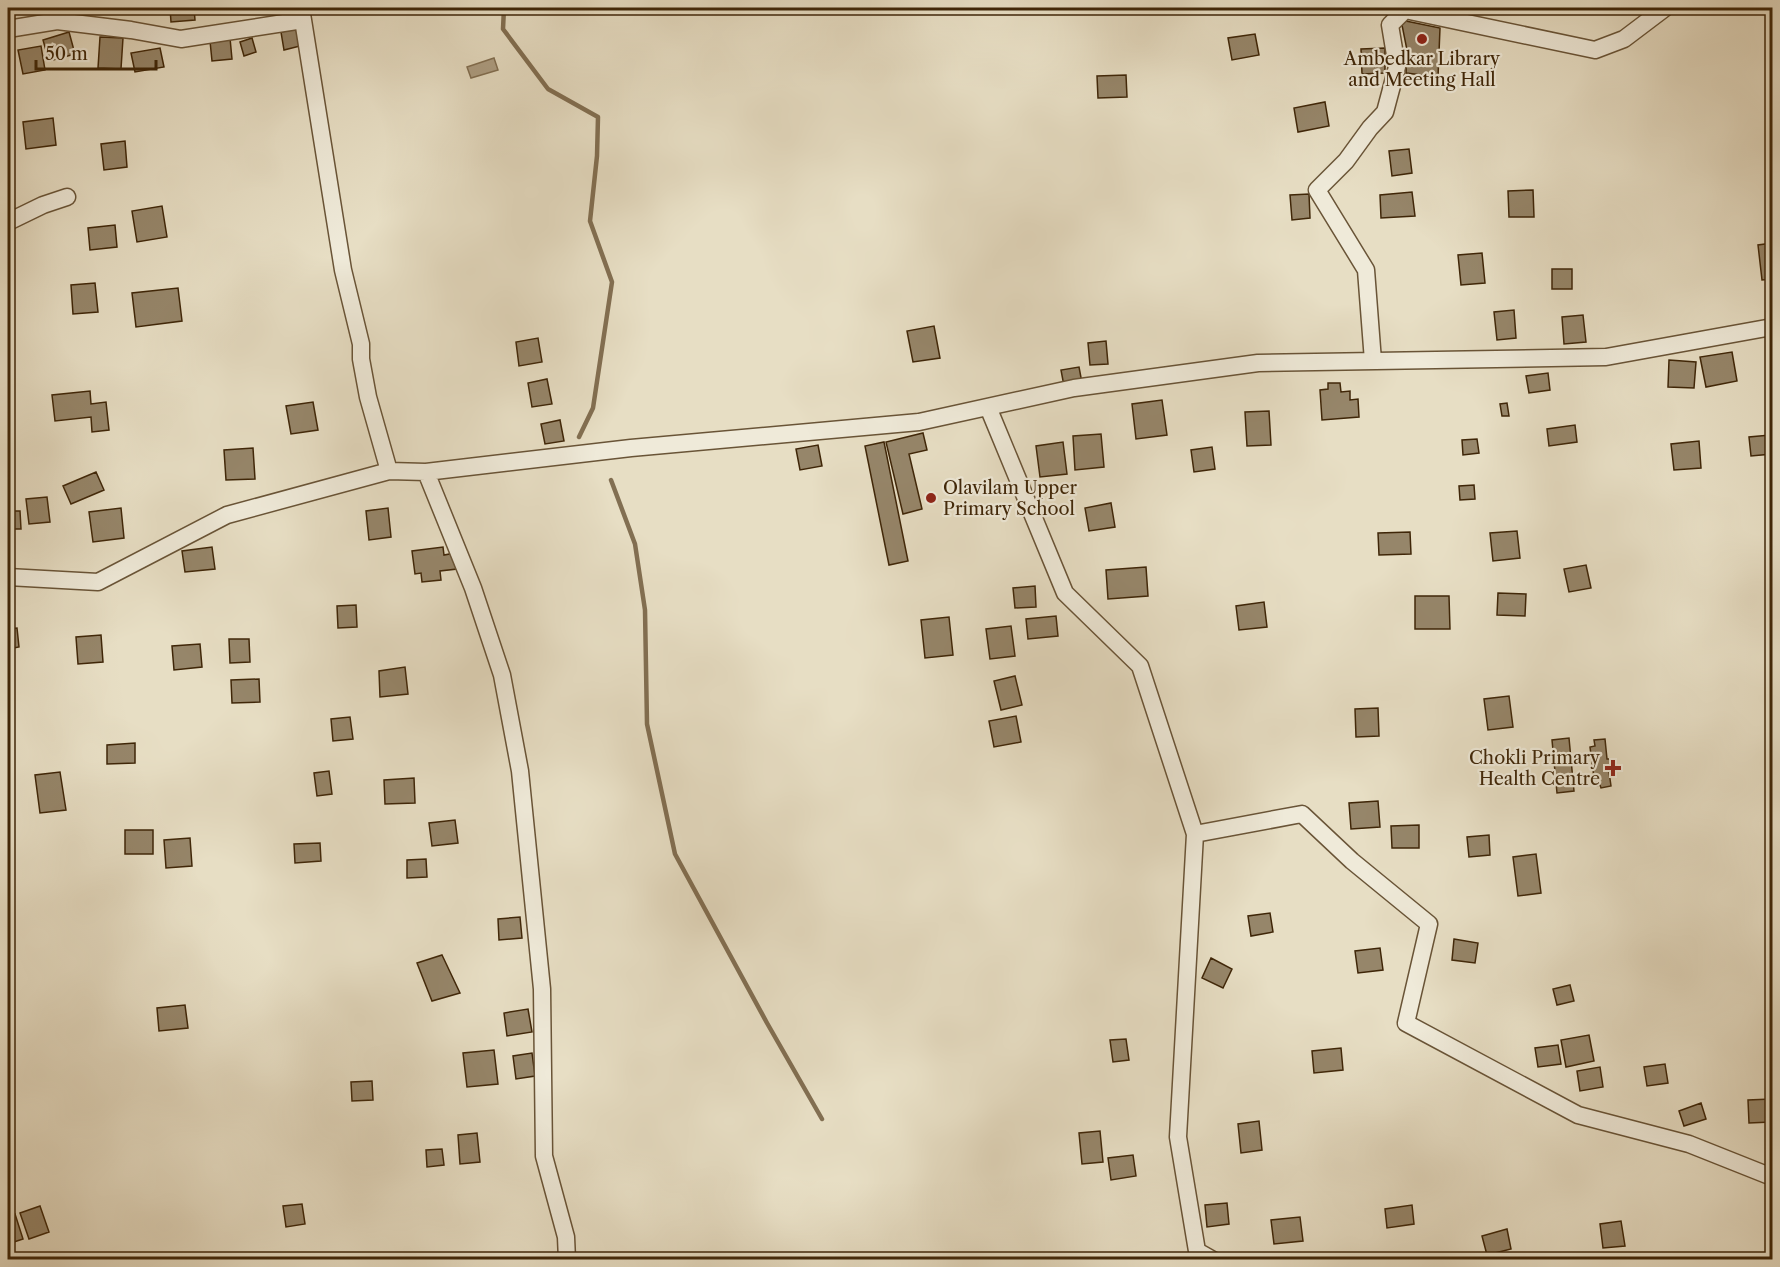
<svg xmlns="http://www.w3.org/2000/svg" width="1780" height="1267" font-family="'Libre Caslon Text',serif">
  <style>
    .water { fill: #ae9f84; stroke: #826f52; stroke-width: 1.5 }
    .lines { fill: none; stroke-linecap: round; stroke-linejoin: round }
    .stream { stroke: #826f52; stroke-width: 4.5 }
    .building { fill: #96866a; stroke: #3f2608; stroke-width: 1.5 }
    .minor-casing { stroke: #695437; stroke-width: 19 }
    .minor { stroke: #efead9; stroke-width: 16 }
    .poi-dot { fill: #8f2418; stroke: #efead9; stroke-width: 2 }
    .labels { text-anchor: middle; stroke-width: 4.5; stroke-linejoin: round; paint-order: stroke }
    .poi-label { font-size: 18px; fill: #3f2608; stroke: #efead9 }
  </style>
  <rect width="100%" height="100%" fill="#e7dec4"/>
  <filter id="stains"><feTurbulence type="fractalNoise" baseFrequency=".00333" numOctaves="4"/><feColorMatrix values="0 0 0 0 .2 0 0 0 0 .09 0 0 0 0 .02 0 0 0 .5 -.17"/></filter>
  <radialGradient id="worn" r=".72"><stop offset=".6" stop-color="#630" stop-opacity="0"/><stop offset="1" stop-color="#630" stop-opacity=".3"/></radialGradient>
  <path class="water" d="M494,58L498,70L471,78L467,67Z"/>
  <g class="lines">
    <path class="stream" d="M504,8L503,29L548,89L598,117L597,156L590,221L612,282L593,408L579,437
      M611,480L635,544L645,610L647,724L675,854L767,1023L822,1119"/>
  </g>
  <path class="building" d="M170,8H194L195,20L171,22Z
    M206,8H229L208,14Z
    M1401,20L1440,28L1438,77L1406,73L1407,50Z
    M296,29L300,46L284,50L281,32Z
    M69,32L75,54L49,61L43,40Z
    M1255,34L1259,55L1232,60L1228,38Z
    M100,37L123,38L121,69L98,68Z
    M230,38L232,59L212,61L210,41Z
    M252,38L256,52L244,56L240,42Z
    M8,46H10L13,81H8Z
    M41,46L45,70L23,74L18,50Z
    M160,48L164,67L135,72L131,53Z
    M1385,48V73L1362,74L1361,49Z
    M1126,75L1127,97L1098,98L1097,76Z
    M1325,102L1329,126L1298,132L1294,108Z
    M53,118L56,145L26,149L23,122Z
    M10,132L13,155L8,156V133Z
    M125,141L127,167L104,170L101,144Z
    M1409,149L1412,173L1392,176L1389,151Z
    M1533,190L1534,217H1509L1508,191Z
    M1412,192L1415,216L1381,218L1380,195Z
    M1309,194L1310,218L1292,220L1290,195Z
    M162,206L167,237L137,242L132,211Z
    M115,225L117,247L90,250L88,228Z
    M1772,243V279L1762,280L1758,245Z
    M1482,253L1485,283L1461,285L1458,255Z
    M1552,269H1572V289H1552Z
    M95,283L98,312L73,314L71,285Z
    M178,288L182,321L136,327L132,293Z
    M1514,310L1516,338L1497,340L1494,312Z
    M1583,315L1586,342L1564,344L1562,317Z
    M934,326L940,358L913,362L907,331Z
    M538,338L542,362L519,366L516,342Z
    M1106,341L1108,364L1090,365L1088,343Z
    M1732,352L1737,381L1706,387L1700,357Z
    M1669,360L1696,362L1694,388L1668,387Z
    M1079,367L1082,383L1064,386L1061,370Z
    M1548,373L1550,390L1529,393L1526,376Z
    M547,379L552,404L532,407L528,383Z
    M1328,383H1340L1341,392L1350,391V400L1358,399L1359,417L1322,420L1320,390L1328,389Z
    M90,391L91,404L106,402L109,430L92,432L91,417L55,421L52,395Z
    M1162,400L1167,435L1136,439L1132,404Z
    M313,402L318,430L291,434L286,406Z
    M1507,403L1509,416H1502L1500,404Z
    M1269,411L1271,445L1247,446L1245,412Z
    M560,420L564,441L545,444L541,424Z
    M1575,425L1577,442L1549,446L1547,429Z
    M923,433L927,450L909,454L922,509L903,514L886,442Z
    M1101,434L1104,467L1075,470L1073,436Z
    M1770,435L1772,454L1751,456L1749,437Z
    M1477,439L1479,453L1463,455L1462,440Z
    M1699,441L1701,468L1674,470L1671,444Z
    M884,442L908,561L889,565L865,446Z
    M1063,442L1067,474L1040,477L1036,446Z
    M818,445L822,466L800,470L796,449Z
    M1212,447L1215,469L1194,472L1191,450Z
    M253,448L255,479L226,480L224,450Z
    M96,472L104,490L71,504L63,486Z
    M1474,485L1475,499L1460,500L1459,486Z
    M47,497L50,522L29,524L26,499Z
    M1111,503L1115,527L1089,531L1085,508Z
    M121,508L124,538L93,542L89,512Z
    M388,508L391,537L369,540L366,511Z
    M8,511H20L21,529H8Z
    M1517,531L1520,558L1493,561L1490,533Z
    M1410,532L1411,554L1379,555L1378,533Z
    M212,547L215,569L185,572L182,551Z
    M443,547L444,555L455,553L457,569L440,571L441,580L422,582L421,573L415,574L412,551Z
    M1586,565L1591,588L1569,592L1564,569Z
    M1146,567L1148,596L1108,599L1106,570Z
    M1035,586L1036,607L1015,608L1013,588Z
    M1498,593L1526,594L1525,616L1497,615Z
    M1415,596H1449L1450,629H1415Z
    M1264,602L1267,627L1239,630L1236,606Z
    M356,605L357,627L338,628L337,606Z
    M1056,616L1058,636L1028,639L1026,619Z
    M949,617L953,655L925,658L921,620Z
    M1011,626L1015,656L990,659L986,629Z
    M17,628L19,647L8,649V629Z
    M101,635L103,662L78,664L76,637Z
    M229,639H249L250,662L230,663Z
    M200,644L202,667L174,670L172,646Z
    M405,667L408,694L380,697L379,671Z
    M1015,676L1022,705L1001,710L994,681Z
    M259,679L260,702L232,703L231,680Z
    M1509,696L1513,727L1488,730L1484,699Z
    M1378,708L1379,736L1356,737L1355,709Z
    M1016,716L1021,742L994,747L989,721Z
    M350,717L353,739L333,741L331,719Z
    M1569,738L1574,791L1557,793L1552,740Z
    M1605,739L1607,759H1613L1615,768H1613L1614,772H1609L1611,786L1601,788L1600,785L1595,786L1590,747L1595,746L1594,740Z
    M135,743V763L107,764V745Z
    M329,771L332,794L317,796L314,773Z
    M60,772L66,810L40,813L35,775Z
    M414,778L415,803L385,804L384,780Z
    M1378,801L1380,827L1351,829L1349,803Z
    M455,820L458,843L432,846L429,823Z
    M1419,825V848H1392L1391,826Z
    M125,830H153V854H125Z
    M1489,835L1490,855L1469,857L1467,837Z
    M190,838L192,866L166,868L164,840Z
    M320,843L321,861L295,863L294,844Z
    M1536,854L1541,893L1518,896L1513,857Z
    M426,859L427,877L407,878V860Z
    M1270,913L1273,932L1251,936L1248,916Z
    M520,917L522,938L499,940L498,919Z
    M1454,939L1478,943L1475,963L1452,960Z
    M1380,948L1383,970L1358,973L1355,951Z
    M442,955L460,993L432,1001L417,963Z
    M1211,958L1232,969L1223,988L1202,978Z
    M1570,985L1574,1001L1557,1005L1553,989Z
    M185,1005L188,1028L159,1031L157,1008Z
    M528,1009L532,1032L507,1036L504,1013Z
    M1589,1035L1594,1061L1566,1067L1561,1040Z
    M1126,1039L1129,1060L1113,1062L1110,1040Z
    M1558,1045L1561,1064L1538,1067L1535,1048Z
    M1341,1048L1343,1070L1314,1073L1312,1051Z
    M494,1050L498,1084L467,1087L463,1053Z
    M532,1053L535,1076L516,1079L513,1056Z
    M1665,1064L1668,1083L1647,1086L1644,1067Z
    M1600,1067L1603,1087L1580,1091L1577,1071Z
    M372,1081L373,1100L352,1101L351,1082Z
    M1771,1099V1122L1749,1123L1748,1100Z
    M1701,1103L1706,1119L1684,1126L1679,1111Z
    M1259,1121L1262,1150L1241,1153L1238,1124Z
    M1100,1131L1103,1162L1082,1164L1079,1133Z
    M477,1133L480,1162L460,1164L458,1135Z
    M442,1149L444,1165L427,1167L426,1150Z
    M1133,1155L1136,1176L1111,1180L1108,1158Z
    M1227,1203L1229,1224L1207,1227L1205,1205Z
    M302,1204L305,1224L286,1227L283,1206Z
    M1412,1205L1414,1224L1387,1228L1385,1209Z
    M40,1206L49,1232L29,1239L20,1213Z
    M15,1214L23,1239L8,1244V1216Z
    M1300,1217L1303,1241L1274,1244L1271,1220Z
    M1621,1221L1625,1246L1603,1248L1600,1224Z
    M1507,1229L1511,1249L1487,1255L1482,1236Z"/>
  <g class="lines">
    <g class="minor-casing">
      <path id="minor" d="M1405,10L1595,50L1624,39L1665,8
        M303,20L343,270L361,344V359L368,397L389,471L426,472L473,588L502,675L520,771L542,989L544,1156L566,1237L567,1260
        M8,29L57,21L131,30L181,39L303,20L301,8
        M8,222L43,205L67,197
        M1373,361L1366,270L1317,190L1346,161L1370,128L1385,112L1397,67L1390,25L1407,8
        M988,407L1065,593L1140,666L1195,834L1178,1137L1197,1251L1213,1260
        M426,472L631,448L919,422L1074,388L1258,363L1606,357L1772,327
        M8,577L98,582L227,515L389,471
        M1195,834L1302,814L1352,861L1429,924L1406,1023L1578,1115L1689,1144L1772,1177"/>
    </g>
    <use href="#minor" class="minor"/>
  </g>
  <g class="poi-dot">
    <circle cx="1422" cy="39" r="6"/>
    <circle cx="931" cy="498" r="6"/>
    <path d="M1610 759h6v6h6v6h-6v6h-6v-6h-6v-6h6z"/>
  </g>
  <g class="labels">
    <g class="poi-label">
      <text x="1422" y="65">Ambedkar Library<tspan x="1422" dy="21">and Meeting Hall</tspan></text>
      <text x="943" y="494" text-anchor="start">Olavilam Upper<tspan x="943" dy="21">Primary School</tspan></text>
      <text x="1600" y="764" text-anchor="end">Chokli Primary<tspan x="1600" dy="21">Health Centre</tspan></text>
    </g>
  </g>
  <rect width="1780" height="1267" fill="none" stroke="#e7dec4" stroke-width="30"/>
  <rect x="9" y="9" width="1762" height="1249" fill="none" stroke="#3f2608" stroke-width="3"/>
  <rect x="15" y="15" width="1750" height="1237" fill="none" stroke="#3f2608" stroke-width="1.5"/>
  <path d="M36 60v9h120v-9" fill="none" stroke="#3f2608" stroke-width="3"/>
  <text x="45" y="60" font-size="18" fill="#3f2608" stroke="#efead9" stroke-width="4.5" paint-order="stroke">50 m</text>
  <rect width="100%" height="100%" filter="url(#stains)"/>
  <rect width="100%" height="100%" fill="url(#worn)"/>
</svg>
